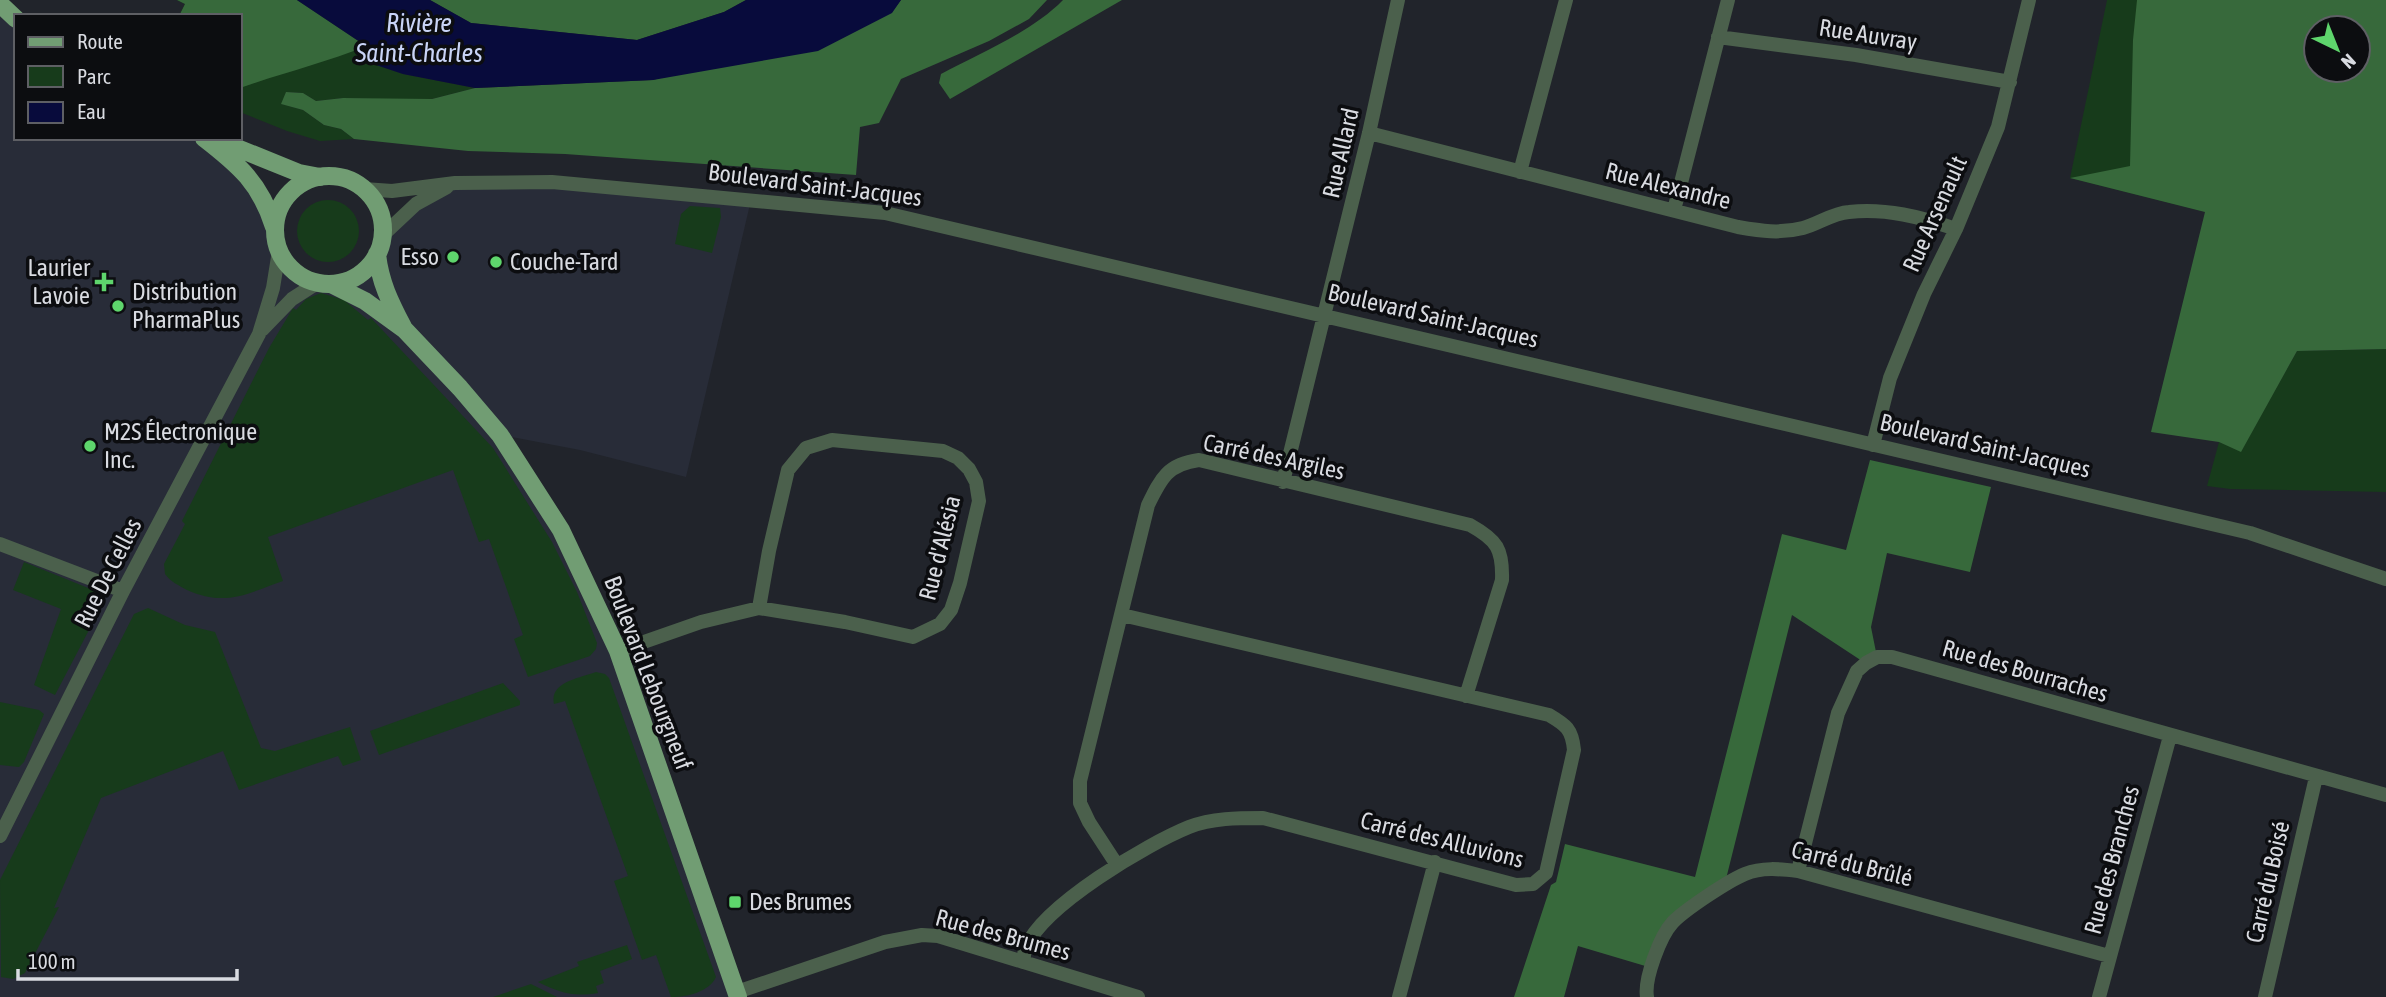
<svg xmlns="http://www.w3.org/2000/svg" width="2386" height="997" font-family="'Asap Condensed',sans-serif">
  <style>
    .built { fill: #282c38 }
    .green { fill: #173b1b }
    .forest { fill: #37693b; fill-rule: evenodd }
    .water { fill: #080b3c }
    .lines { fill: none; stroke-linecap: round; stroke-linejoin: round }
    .minor { stroke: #4b604c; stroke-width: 14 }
    .major { stroke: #719d73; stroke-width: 18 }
    .poi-dot { fill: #5ed56c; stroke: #0c0d10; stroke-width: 2.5 }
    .labels { text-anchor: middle; stroke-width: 7; stroke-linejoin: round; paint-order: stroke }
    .street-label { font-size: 24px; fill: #d9dbe1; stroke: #0c0d10 }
    .poi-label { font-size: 24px; fill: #d9dbe1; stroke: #0c0d10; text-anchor: start }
    .water-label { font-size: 26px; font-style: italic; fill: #c9d4f6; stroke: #0c0d10 }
  </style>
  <rect width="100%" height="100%" fill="#21242b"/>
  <path class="built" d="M0,4L16,20V138H204L236,163L275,230L276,244L285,262L298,275L317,283L343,282L363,272L377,254L383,235L455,183L751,200L686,477L580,450L501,435L587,582L738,997H0Z"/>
  <path class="green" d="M177,0H297L366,46L377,65L403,74L475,88L432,99L406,100L343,98L316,101L303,93L286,92L282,104L303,110L324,125L341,129L354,139L320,141L287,131L240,112V16H179L185,4Z
    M2107,0H2295L2206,212L2070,178Z
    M297 231a31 31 0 1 1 62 0a31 31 0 1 1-62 0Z
    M690,206L720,208L721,217L712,253L675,244L681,214Z
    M321,293L344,300L368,320L371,318L493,448L552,542L577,592L597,643L596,649L590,656L528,677L514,639L523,635L489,539L479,542L453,470L268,537L283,581C246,594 225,607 187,590C178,585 171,582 165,574L164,564L185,524L182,521L269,348L293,308L296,310L306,299Z
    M2386,349V492L2230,489L2207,486L2219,442L2241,451L2297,351Z
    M24,562L98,592L100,609L55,695L34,685L61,609L13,590Z
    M148,608L185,625L215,632L261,748L275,751L350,727L361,760L343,766L338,756L239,790L223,751L101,798L54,908L59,907L25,973L13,979L1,977L0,880L134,614Z
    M596,672L605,674L609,678L716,977C709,992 687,997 671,997L656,955L642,960L614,881L628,876L565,701L554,704C549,682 580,678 596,672Z
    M503,683L520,701V705L379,755L370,731Z
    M0,702L39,710L44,714L24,762L19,767L0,765Z
    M627,945L632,959L600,971L604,983L596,986L598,993C572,997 561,993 538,982L579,966L577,962Z
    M531,984L557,997H493Z"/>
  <path class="forest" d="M177,0H297L366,46C325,63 282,73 240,88V16H179L185,4Z
    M430,0H746L724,12L637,40L471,23Z
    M901,0H1047L1029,19L989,41L901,79L879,123L860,127L856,175L565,154L468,151L354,139L341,129L324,125L303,110L281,104L286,92L303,93L316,101L343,98L432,99L475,88L653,80L891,13Z
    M1063,0H1122L950,99L939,83L941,74C980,53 1032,32 1063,0Z
    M2137,0H2386V349L2297,351L2241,452L2219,442L2151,432L2205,212L2070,178L2130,166L2133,40ZM2316,28H2358V70H2316Z
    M1870,460L1991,487L1970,572L1887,553L1871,627L1877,657L1862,661L1792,615L1724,887L1673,923L1652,968L1578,946L1564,997H1514L1551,885L1556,882L1565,844L1695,877L1782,534L1846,550Z"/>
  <path class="water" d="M297,0H430L471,23L637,40L724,12L746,0H901L892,13L818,51L653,80L475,88L403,74L376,65L366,46Z"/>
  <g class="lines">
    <path class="minor" d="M1718,37L1856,55L2010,82
      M1369,133L1738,227C1761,231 1780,234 1803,228C1818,224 1833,213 1849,212C1886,208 1921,217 1956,229
      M1520,172L1566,0
      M364,189L392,191L455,183L552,182L885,213L2250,533L2386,579
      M1674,210L1728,0
      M383,235L416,204L447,187
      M262,330L292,299L317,283
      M1873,445L1890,378L1924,294L1956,229L1998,127L2029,0
      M1283,482L1369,133L1398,0
      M0,544L123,591
      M618,651L701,622L759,608L845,622L913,637L940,624L951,610L960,583L979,501L976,482L969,469L958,458L943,451L832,440L806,448L788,470L769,551L759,608
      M0,836L123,591L259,334L273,288L279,251
      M1117,865L1089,822L1080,803V781L1148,505C1161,478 1168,464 1199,460L1470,525C1497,540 1503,549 1502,580L1466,696
      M1798,871L1838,713L1857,671L1866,663L1877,657H1892L2386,795
      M1023,962C1024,958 1024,951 1026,947C1044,905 1147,844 1189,827C1212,818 1238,818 1263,818L1516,885L1533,884L1546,873L1574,750C1572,729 1566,725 1549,715L1122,615
      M737,992L885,942L922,935L938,936L1138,997
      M1399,997L1435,862
      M1647,997C1644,979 1660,936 1673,922C1686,909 1728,881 1745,874C1762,867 1780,869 1798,871L2109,956
      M2099,997L2170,736
      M2265,997L2316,777"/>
    <path class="major" d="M0,4L16,19
      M204,138C239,165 261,184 274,227
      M215,139L299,173L320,177
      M275 230a54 54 0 1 1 108 0a54 54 0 1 1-108 0Z
      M377,254C380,282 390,302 403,327
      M331,284L365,301L405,330L460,388L500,435L561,530L618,651L738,997"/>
  </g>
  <g class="poi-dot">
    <circle cx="453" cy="257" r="7"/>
    <circle cx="496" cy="262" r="7"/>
    <path d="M100.5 271.5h7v7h7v7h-7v7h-7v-7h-7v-7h7z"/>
    <circle cx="118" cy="306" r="7"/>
    <circle cx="90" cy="446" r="7"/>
    <rect x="728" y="895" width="14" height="14" rx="3.5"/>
  </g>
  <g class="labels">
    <g class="street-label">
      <text transform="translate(1868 35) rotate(9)" y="8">Rue Auvray</text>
      <text transform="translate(1341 153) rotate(-77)" y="8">Rue Allard</text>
      <text transform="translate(815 185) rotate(7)" y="8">Boulevard Saint-Jacques</text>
      <text transform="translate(1668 186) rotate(14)" y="8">Rue Alexandre</text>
      <text transform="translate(1935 214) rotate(-66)" y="8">Rue Arsenault</text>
      <text transform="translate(1433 316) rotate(13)" y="8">Boulevard Saint-Jacques</text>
      <text transform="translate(1985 446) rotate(13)" y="8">Boulevard Saint-Jacques</text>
      <text transform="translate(1274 457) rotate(12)" y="8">Carré des Argiles</text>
      <text transform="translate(940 548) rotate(-76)" y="8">Rue d'Alésia</text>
      <text transform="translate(108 573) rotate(-63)" y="8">Rue De Celles</text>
      <text transform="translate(2025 671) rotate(16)" y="8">Rue des Bourraches</text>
      <text transform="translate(648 673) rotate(69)" y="8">Boulevard Lebourgneuf</text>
      <text transform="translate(1442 840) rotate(14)" y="8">Carré des Alluvions</text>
      <text transform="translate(2112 860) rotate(-75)" y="8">Rue des Branches</text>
      <text transform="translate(1852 864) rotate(14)" y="8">Carré du Brûlé</text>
      <text transform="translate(2268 882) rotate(-77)" y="8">Carré du Boisé</text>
      <text transform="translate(1003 935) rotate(15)" y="8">Rue des Brumes</text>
    </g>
    <g class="poi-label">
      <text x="439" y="265" text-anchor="end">Esso</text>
      <text x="510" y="270">Couche-Tard</text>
      <text x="90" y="276" text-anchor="end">Laurier<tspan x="90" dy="28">Lavoie</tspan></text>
      <text x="132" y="300">Distribution<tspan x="132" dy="28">PharmaPlus</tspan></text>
      <text x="104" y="440">M2S Électronique<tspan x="104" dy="28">Inc.</tspan></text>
      <text x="749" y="910">Des Brumes</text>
    </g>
    <g class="water-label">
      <text x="419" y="32">Rivière<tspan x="419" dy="30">Saint-Charles</tspan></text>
    </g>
  </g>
  <rect x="14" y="14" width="228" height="126" fill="#0c0d10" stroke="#5e5f64" stroke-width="2"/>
  <rect x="28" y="37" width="35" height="10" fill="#719d73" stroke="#5e5f64" stroke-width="2"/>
  <text x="77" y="49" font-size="21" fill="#d9dbe1">Route</text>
  <rect x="28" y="66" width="35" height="21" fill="#173b1b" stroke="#5e5f64" stroke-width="2"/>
  <text x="77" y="84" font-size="21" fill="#d9dbe1">Parc</text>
  <rect x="28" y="102" width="35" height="21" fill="#080b3c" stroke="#5e5f64" stroke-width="2"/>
  <text x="77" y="119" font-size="21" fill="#d9dbe1">Eau</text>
  <g transform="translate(2337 49) rotate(137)"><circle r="33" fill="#0c0d10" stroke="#5e5f64" stroke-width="2"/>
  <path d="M0-5L12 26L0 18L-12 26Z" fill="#5ed56c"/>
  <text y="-10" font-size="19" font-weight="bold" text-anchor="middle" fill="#d9dbe1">N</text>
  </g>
  <path d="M18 969v10h219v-10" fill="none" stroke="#d9dbe1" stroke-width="3.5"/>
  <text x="28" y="969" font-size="21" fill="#d9dbe1" stroke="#0c0d10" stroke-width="5" paint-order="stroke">100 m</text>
</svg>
